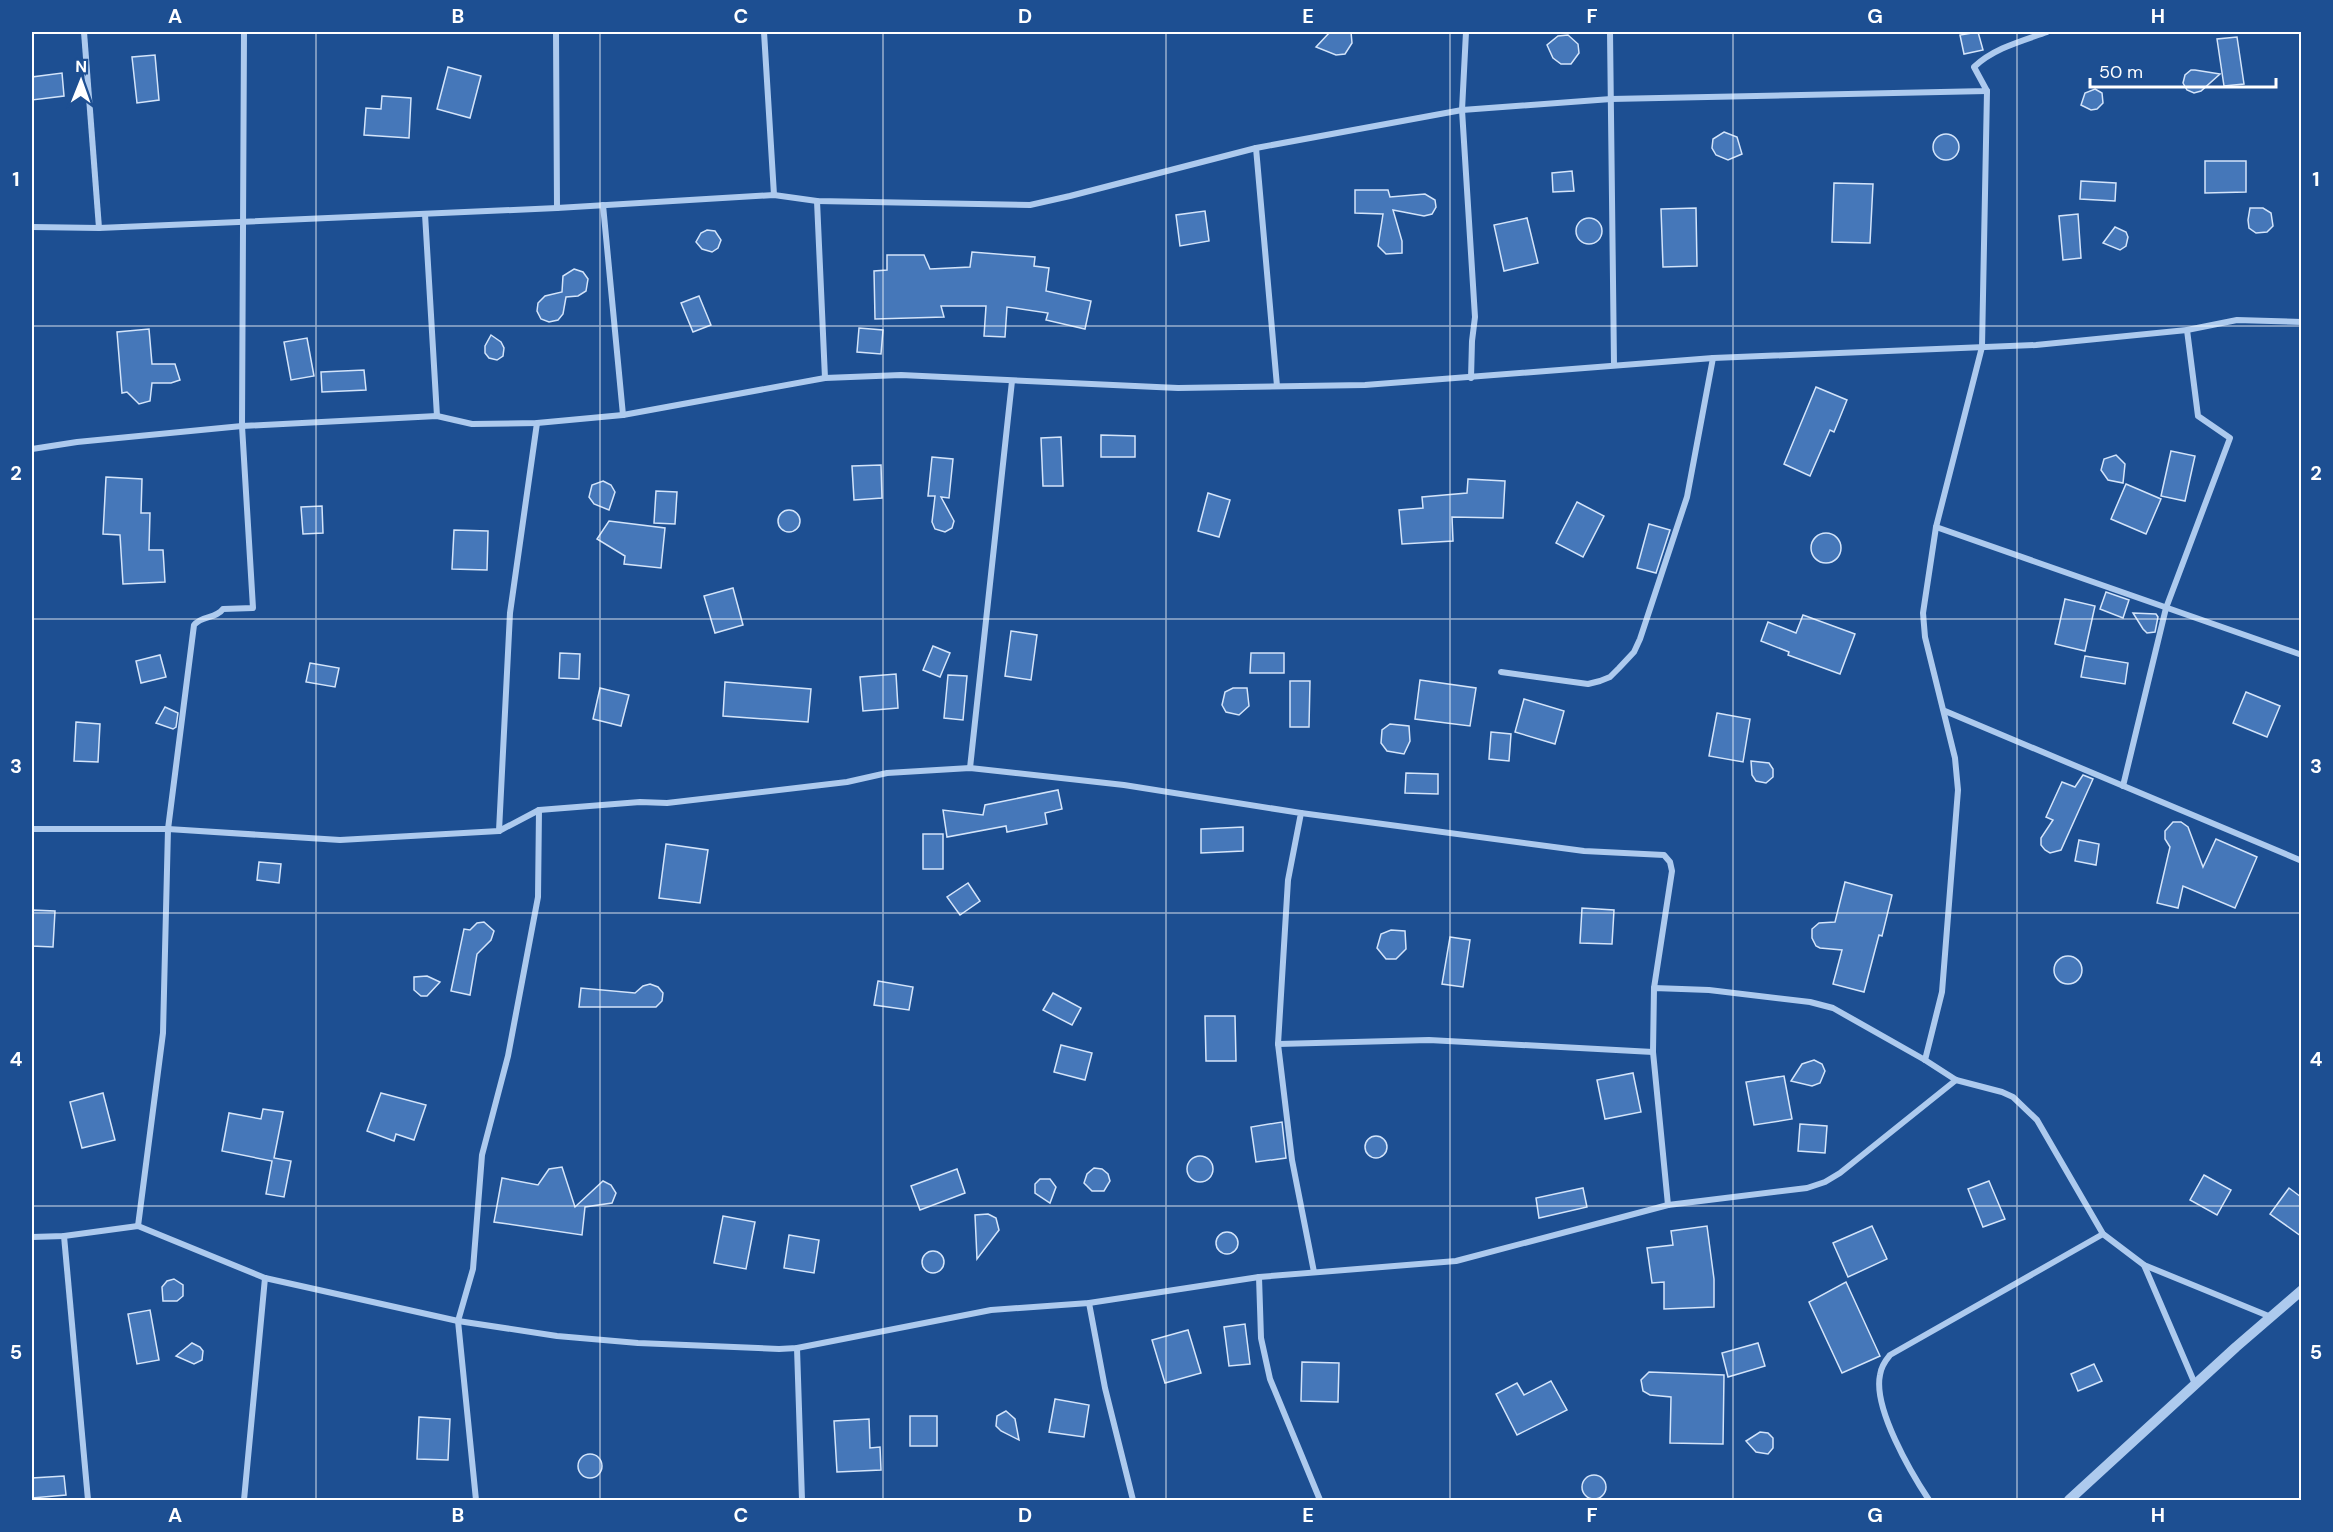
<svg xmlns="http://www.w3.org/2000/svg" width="2333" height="1532" font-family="'DM Sans',sans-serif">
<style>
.building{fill:#4577b9;stroke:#d3e4fa;stroke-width:1.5}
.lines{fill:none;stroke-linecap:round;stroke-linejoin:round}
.minor{stroke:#adcaee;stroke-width:6}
.tertiary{stroke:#adcaee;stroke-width:10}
.grid{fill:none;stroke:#fff;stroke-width:1.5;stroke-opacity:0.55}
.neatline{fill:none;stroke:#fff;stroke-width:2}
.grid-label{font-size:20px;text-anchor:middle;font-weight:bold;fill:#fff}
</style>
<rect width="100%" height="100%" fill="#1d4f92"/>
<g class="building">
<path d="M1330 32H1351L1352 43 1345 54 1336 55 1316 47Z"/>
<path d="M1978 32 1983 50 1964 54 1960 35Z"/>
<path d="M1568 35 1578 44 1579 53 1571 64H1561L1553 58 1547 45 1558 36Z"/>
<path d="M2237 37 2244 84 2224 86 2217 39Z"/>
<path d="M155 55 159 100 137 103 132 57Z"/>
<path d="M448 67 481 76 470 118 437 109Z"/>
<path d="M2191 70H2195L2220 74 2201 91 2194 93 2187 90 2183 83 2185 75Z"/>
<path d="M62 73 64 96 32 100V77Z"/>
<path d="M2095 89 2102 93 2103 103 2097 109 2091 110 2081 105 2085 93Z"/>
<path d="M382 96 411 98 409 138 364 135 366 108 381 109Z"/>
<path d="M1724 132 1737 137 1742 154 1728 160 1716 155 1712 148 1713 139Z"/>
<circle cx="1946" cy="147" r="13"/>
<path d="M2205 161H2246V192L2205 193Z"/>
<path d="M1572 171 1574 191 1553 192 1552 173Z"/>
<path d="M2081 181 2116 183 2115 201 2080 199Z"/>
<path d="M1834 183 1873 184 1870 243 1832 242Z"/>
<path d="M1355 190H1388L1390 197 1425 194 1435 200 1436 207 1432 214 1424 216 1393 210 1402 241V253L1386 254 1378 246 1383 214 1355 213Z"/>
<path d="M1696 208 1697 266 1663 267 1661 209Z"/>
<path d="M2250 208H2263L2271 213 2273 226 2267 232 2256 233 2249 228 2248 220Z"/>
<path d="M1205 211 1209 241 1180 246 1176 215Z"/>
<path d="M2078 214 2081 258 2063 260 2059 216Z"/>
<path d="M1527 218 1538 263 1504 271 1494 225Z"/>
<circle cx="1589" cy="231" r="13"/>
<path d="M2115 227 2126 232 2128 237 2126 246 2120 250 2103 243Z"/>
<path d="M707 230 715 231 721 240 718 248 712 252 702 249 696 242 701 233Z"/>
<path d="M972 252 1035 257 1034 266 1049 268 1046 291 1091 301 1085 329 1046 320 1048 313 1007 307 1005 337 984 336 986 306H941L944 317 875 319 874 271 887 270V255H924L930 269 970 267Z"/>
<path d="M574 269 583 272 588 279 586 291 578 296 566 297 563 314 558 320 549 322 541 319 537 311 538 303 545 296 562 292 563 276Z"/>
<path d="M699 296 711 325 693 332 681 303Z"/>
<path d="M859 328 883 330 881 354 857 352Z"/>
<path d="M149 329 152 364H175L180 380 171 383H152L150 401 139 404 127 392 122 393 117 332Z"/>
<path d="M491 335 501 342 504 348 503 356 497 360 489 358 485 353V346Z"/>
<path d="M307 338 314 376 291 380 284 342Z"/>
<path d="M364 370 366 390 322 392 321 372Z"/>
<path d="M1816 387 1847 400 1834 432 1830 430 1810 476 1784 464Z"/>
<path d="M1101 435 1135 436V457H1101Z"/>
<path d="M1061 437 1063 486H1043L1041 438Z"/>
<path d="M2171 451 2195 456 2185 501 2161 496Z"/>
<path d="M2116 455 2125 464 2123 483 2108 480 2101 470 2104 459Z"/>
<path d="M932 457 953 459 949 498 941 497 954 521 952 528 945 532 935 529 932 522 935 496H928Z"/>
<path d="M881 465 882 498 854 500 852 466Z"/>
<path d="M106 477 142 479 141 513H150L149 550H163L165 582 123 584 120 535 103 534Z"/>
<path d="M1468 479 1505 481 1503 518 1452 517 1453 541 1402 544 1399 510 1423 508 1422 497 1467 493Z"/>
<path d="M603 481 611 485 615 492 609 510 594 504 589 497 592 485Z"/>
<path d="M2126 484 2161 499 2146 534 2111 519Z"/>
<path d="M656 491 677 492 675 524 654 523Z"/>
<path d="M1208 493 1230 500 1219 537 1198 531Z"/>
<path d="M1577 502 1604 516 1583 557 1556 543Z"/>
<path d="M322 506 323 533 303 534 301 507Z"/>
<circle cx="789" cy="521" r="11"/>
<path d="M609 521 665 528 661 568 624 564 625 556 597 539Z"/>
<path d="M1649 524 1670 530 1656 573 1637 568Z"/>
<path d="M454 530 488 531 487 570 452 569Z"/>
<circle cx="1826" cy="548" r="15"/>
<path d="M733 588 743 625 715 633 704 596Z"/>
<path d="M2106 592 2129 600 2123 618 2100 609Z"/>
<path d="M2065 599 2095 606 2085 651 2055 644Z"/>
<path d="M2133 613 2156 614 2158 617 2155 632 2147 633 2143 629Z"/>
<path d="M1803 615 1855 634 1840 674 1788 655 1789 652 1761 641 1768 622 1796 633Z"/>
<path d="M1011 631 1037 635 1031 680 1005 676Z"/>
<path d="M933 646 950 653 940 677 923 670Z"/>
<path d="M560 653 580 654 579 679 559 678Z"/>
<path d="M1251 653H1284V673H1250Z"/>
<path d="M160 655 166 677 141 683 136 661Z"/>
<path d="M2085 656 2128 663 2125 684 2081 677Z"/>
<path d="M310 663 339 668 335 687 306 682Z"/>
<path d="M896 674 898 708 863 711 860 677Z"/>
<path d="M948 675 967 676 963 720 944 718Z"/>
<path d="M1420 680 1476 688 1470 726 1415 719Z"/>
<path d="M1290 681H1310L1309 727H1290Z"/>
<path d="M725 682 811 689 808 722 723 716Z"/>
<path d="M600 688 629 695 621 726 593 719Z"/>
<path d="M1233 688H1247L1249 706 1239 715 1226 712 1222 705 1225 692Z"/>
<path d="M2246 692 2280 706 2267 737 2233 723Z"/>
<path d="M1524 699 1564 711 1555 744 1515 732Z"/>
<path d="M165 707 178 713 176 727 173 729 156 723Z"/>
<path d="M1717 713 1750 719 1743 762 1709 756Z"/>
<path d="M76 722 100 724 98 762 74 761Z"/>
<path d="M1390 724 1409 726 1410 741 1404 754 1387 751 1381 743 1382 730Z"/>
<path d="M1491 732 1511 734 1509 761 1489 759Z"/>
<path d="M1751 761 1769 763 1773 769V777L1766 783 1756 781 1752 775Z"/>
<path d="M1406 773 1438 774V794L1405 793Z"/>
<path d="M2083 775 2093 779 2061 850 2050 853 2045 850 2041 845V838L2053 820 2046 817 2062 782 2075 787Z"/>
<path d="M1058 790 1062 809 1045 813 1047 824 1007 832 1006 826 947 837 943 810 983 815 985 805Z"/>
<path d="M2173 822H2181L2188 827 2203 867 2216 839 2257 857 2235 908 2183 886 2178 908 2157 903 2170 847 2165 839V831Z"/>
<path d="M1243 827V851L1201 853V829Z"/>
<rect x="923" y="834" width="20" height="35"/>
<path d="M2079 840 2099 844 2096 865 2075 861Z"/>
<path d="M666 844 708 850 700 903 659 898Z"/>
<path d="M259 862 281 864 279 883 257 880Z"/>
<path d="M1845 882 1892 895 1882 936 1879 935 1864 992 1833 984 1842 950 1820 948 1816 946 1812 938V929L1819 923 1835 922Z"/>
<path d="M968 883 980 901 960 915 947 897Z"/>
<path d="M1582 908 1614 910 1612 944 1580 943Z"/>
<path d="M32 910 55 911 53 947 32 946Z"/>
<path d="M484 922 494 931 491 940 477 954 470 995 451 991 464 929 470 930 477 923Z"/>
<path d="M1391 930 1405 931 1406 949 1396 959H1386L1377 948 1381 934Z"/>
<path d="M1450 937 1470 940 1463 987 1442 984Z"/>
<circle cx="2068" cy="970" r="14"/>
<path d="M427 976 440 982 427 996H421L414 990V977Z"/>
<path d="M878 981 913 987 909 1010 874 1005Z"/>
<path d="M650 984 658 987 663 993 662 1001 656 1007H579L581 988 635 993 643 986Z"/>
<path d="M1053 993 1081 1008 1072 1025 1043 1010Z"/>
<path d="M1205 1016H1235L1236 1061H1206Z"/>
<path d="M1061 1045 1092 1053 1085 1080 1054 1072Z"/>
<path d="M1814 1060 1822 1064 1825 1071 1820 1083 1812 1086 1791 1081 1802 1064Z"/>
<path d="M1633 1073 1641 1112 1605 1119 1597 1080Z"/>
<path d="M1784 1076 1792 1119 1754 1125 1746 1082Z"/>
<path d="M103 1093 115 1140 82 1148 70 1102Z"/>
<path d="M381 1093 426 1105 414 1140 396 1134 394 1141 367 1131Z"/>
<path d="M263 1109 283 1112 274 1158 291 1161 284 1197 266 1194 272 1161 222 1151 229 1113 261 1119Z"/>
<path d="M1282 1122 1286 1158 1256 1162 1251 1127Z"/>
<path d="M1800 1124 1827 1126 1825 1153 1798 1151Z"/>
<circle cx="1376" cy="1147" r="11"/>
<circle cx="1200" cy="1169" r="13"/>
<path d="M562 1167 575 1207 603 1181 611 1185 616 1193 612 1203 585 1207 582 1235 494 1222 502 1178 538 1185 549 1169Z"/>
<path d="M1094 1168 1102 1169 1108 1174 1110 1181 1104 1191H1092L1084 1183 1087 1174Z"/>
<path d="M957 1169 965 1193 920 1210 911 1186Z"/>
<path d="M2204 1175 2231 1190 2217 1215 2190 1200Z"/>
<path d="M1040 1179H1050L1056 1187 1050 1203 1035 1193V1184Z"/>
<path d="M1989 1181 2005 1219 1983 1227 1968 1189Z"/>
<path d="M1583 1188 1587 1207 1539 1218 1536 1198Z"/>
<path d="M2289 1188 2301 1197V1236L2270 1214Z"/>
<path d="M988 1214 996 1218 999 1230 977 1259 975 1215Z"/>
<path d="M723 1216 755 1222 746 1269 714 1263Z"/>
<path d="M1707 1226 1714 1279V1307L1664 1309V1282L1652 1283 1647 1248 1673 1245 1671 1231Z"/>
<path d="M1872 1226 1887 1259 1848 1277 1833 1243Z"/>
<circle cx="1227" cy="1243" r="11"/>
<path d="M789 1235 819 1240 814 1273 784 1268Z"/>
<circle cx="933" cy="1262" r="11"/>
<path d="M174 1279 183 1285V1296L177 1301H163L162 1287 167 1281Z"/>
<path d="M1846 1282 1880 1356 1842 1373 1809 1302Z"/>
<path d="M150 1310 159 1360 137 1364 128 1314Z"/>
<path d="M1245 1324 1250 1364 1229 1366 1224 1327Z"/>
<path d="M1188 1330 1201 1373 1165 1383 1152 1340Z"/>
<path d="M192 1343 200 1347 203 1351 202 1360 194 1364 176 1356Z"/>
<path d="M1758 1343 1765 1366 1728 1377 1722 1353Z"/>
<path d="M1302 1362 1339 1363 1338 1402 1301 1401Z"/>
<path d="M2094 1364 2102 1381 2078 1391 2071 1374Z"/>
<path d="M1649 1372 1724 1375 1723 1444 1670 1443 1671 1397 1650 1395 1643 1391 1641 1380Z"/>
<path d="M1551 1381 1567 1410 1517 1435 1496 1394 1517 1383 1524 1395Z"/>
<path d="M1055 1399 1089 1405 1084 1437 1049 1432Z"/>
<path d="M1006 1411 1015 1419 1019 1440 1001 1431 996 1426 997 1416Z"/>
<rect x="910" y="1416" width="27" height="30"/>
<path d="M419 1417 450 1419 448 1460 417 1459Z"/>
<path d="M869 1419 870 1448 880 1447 881 1470 837 1472 834 1421Z"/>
<path d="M1760 1432 1768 1433 1773 1438V1448L1768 1454 1756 1452 1746 1441Z"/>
<circle cx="590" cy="1466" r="12"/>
<circle cx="1594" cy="1487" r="12"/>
<path d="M64 1476 66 1495 32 1498V1478Z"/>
</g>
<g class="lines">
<g class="minor">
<path d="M84 32 99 228"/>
<path d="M556 32 557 208"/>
<path d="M764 32 774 195"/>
<path d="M1466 32 1462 110 1475 317 1472 341 1471 378"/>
<path d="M1610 32 1614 364"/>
<path d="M1256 148 1277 386"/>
<path d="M817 201 825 378"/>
<path d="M603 205 623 415"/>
<path d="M425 214 437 416"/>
<path d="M32 227 99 228 557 208 774 195 817 201 1030 205 1070 196 1256 148 1462 110 1611 99 1987 91 1974 67C1994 48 2022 41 2047 32"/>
<path d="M32 449 77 442 242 426 437 416 472 424 537 423 623 415 825 378 901 375 1178 388 1365 385 1713 358 2036 345 2187 330 2237 320 2302 322"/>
<path d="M1936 527 2302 655"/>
<path d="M1501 672 1588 684 1600 681 1610 677 1619 668 1634 652 1640 639 1687 497 1713 358"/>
<path d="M1945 711 2302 861"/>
<path d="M970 768 1012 381"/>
<path d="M2123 786 2166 608 2230 438 2198 416 2187 330"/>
<path d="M1301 813 1584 851 1664 855 1670 862 1672 871 1654 988"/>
<path d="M32 829H168L340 840 499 831 539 810 640 802 667 803 847 782 887 773 970 768 1124 785 1301 813 1288 880 1278 1044 1292 1160 1314 1272"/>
<path d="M499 831 510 613 537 423"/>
<path d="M1278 1044 1429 1040 1653 1052"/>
<path d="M1925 1060 1942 992 1958 790 1955 758 1925 637 1923 613 1936 527 1982 347 1987 91"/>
<path d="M1668 1205 1653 1052 1654 988 1709 990 1810 1002 1833 1008 1925 1060 1956 1080 2002 1092 2013 1097 2037 1120 2103 1234 2144 1265 2271 1317"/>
<path d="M138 1226 163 1033 168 829 194 625C202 615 216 619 223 609L253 608 242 426 244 32"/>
<path d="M64 1236 88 1500"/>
<path d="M32 1237 64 1236 138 1226 265 1278 458 1321 557 1336 638 1343 779 1349 797 1348 991 1310 1089 1303 1259 1277 1456 1261 1668 1205 1807 1188 1825 1182 1840 1173 1956 1080"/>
<path d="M2144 1265 2195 1384"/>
<path d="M1259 1277 1261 1338 1270 1379 1320 1500"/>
<path d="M1089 1303 1105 1388 1133 1500"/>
<path d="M797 1348 802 1500"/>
<path d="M244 1500 265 1278"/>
<path d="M476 1500 458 1321 473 1269 482 1155 508 1056 538 897 539 810"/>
<path d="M1929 1500C1911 1473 1873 1408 1880 1375 1881 1367 1885 1361 1890 1355L2103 1234"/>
</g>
<path class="tertiary" d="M2069 1500 2236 1347 2302 1290"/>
</g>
<path class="grid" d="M316 32V1500M600 32V1500M883 32V1500M1166 32V1500M1450 32V1500M1733 32V1500M2017 32V1500M32 326H2302M32 619H2302M32 913H2302M32 1206H2302"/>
<rect width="2333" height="1532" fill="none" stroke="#1d4f92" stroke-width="66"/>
<g transform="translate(81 81) rotate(1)" stroke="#1d4f92" stroke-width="4.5" paint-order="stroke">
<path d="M0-4.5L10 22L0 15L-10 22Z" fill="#ffffff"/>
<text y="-9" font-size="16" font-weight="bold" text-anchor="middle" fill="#ffffff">N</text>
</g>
<path d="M2090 78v9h186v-9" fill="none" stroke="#ffffff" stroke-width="3"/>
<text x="2099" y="78" font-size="18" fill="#ffffff" stroke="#1d4f92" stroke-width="4.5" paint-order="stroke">50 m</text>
<rect x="33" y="33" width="2267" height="1466" class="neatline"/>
<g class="grid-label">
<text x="175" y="23">A</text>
<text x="458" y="23">B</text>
<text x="741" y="23">C</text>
<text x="1025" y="23">D</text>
<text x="1308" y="23">E</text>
<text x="1592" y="23">F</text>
<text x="1875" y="23">G</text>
<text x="2158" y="23">H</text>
<text x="16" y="186">1</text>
<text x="2316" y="186">1</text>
<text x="16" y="480">2</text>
<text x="2316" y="480">2</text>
<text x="16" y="773">3</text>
<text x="2316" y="773">3</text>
<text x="16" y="1066">4</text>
<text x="2316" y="1066">4</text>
<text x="16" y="1359">5</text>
<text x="2316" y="1359">5</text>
<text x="175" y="1522">A</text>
<text x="458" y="1522">B</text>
<text x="741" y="1522">C</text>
<text x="1025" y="1522">D</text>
<text x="1308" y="1522">E</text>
<text x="1592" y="1522">F</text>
<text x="1875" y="1522">G</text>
<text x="2158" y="1522">H</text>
</g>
</svg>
